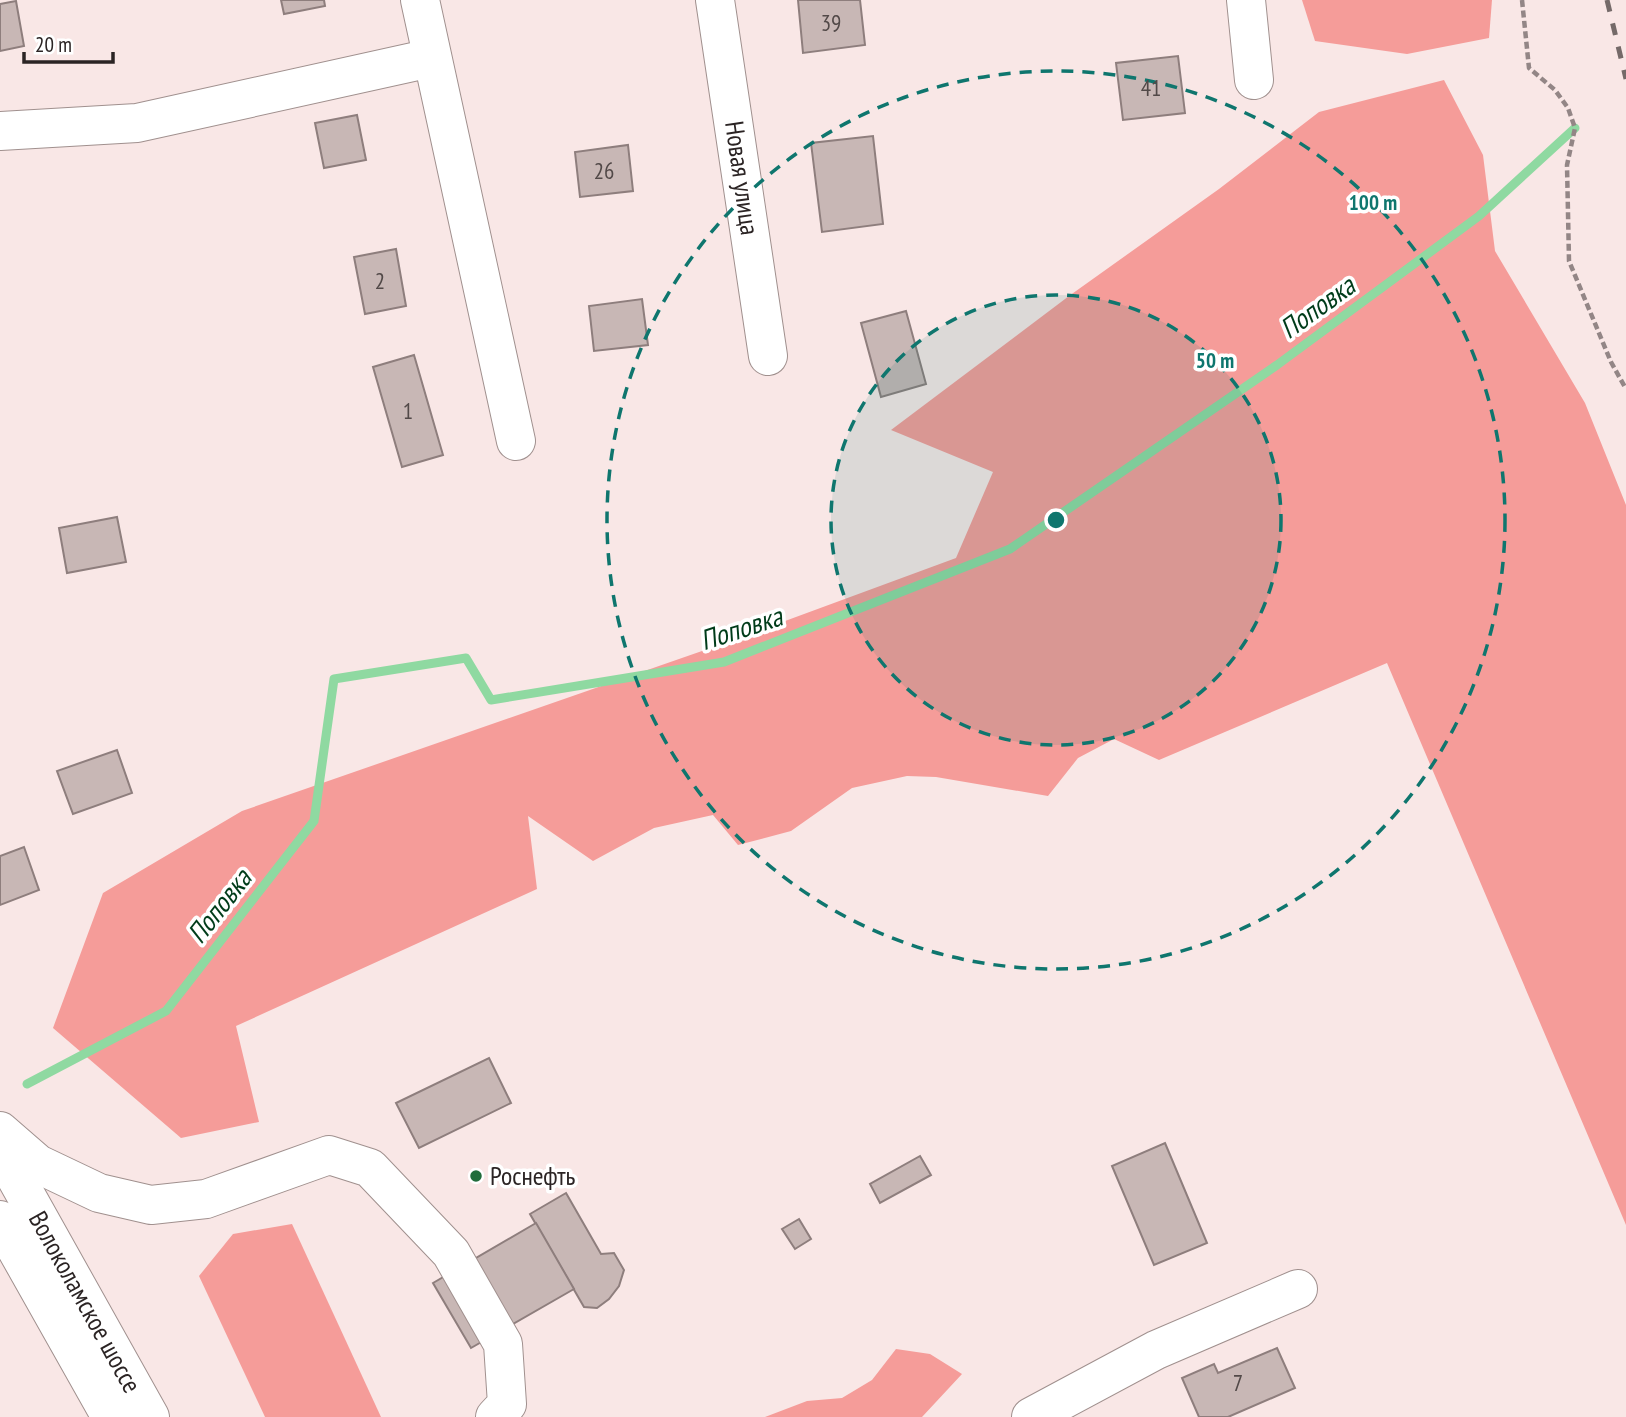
<svg xmlns="http://www.w3.org/2000/svg" width="1626" height="1417" font-family="'PT Sans Narrow',sans-serif">
<style>
.forest{fill:#f59c99}
.lines{fill:none;stroke-linecap:round;stroke-linejoin:round}
.stream{stroke:#8fd9a1;stroke-width:9}
.building{fill:#c8b7b5;stroke:#8e7e7d;stroke-width:2}
.minor-casing{stroke:#a0908e;stroke-width:40}
.major-casing{stroke:#a0908e;stroke-width:40}
.path{stroke:#938686;stroke-width:4.5;stroke-dasharray:7 3.5;stroke-linecap:butt}
.minor{stroke:#fff;stroke-width:38}
.major{stroke:#fff;stroke-width:38}
.rail{stroke:#756a69;stroke-width:5;stroke-dasharray:12 12;stroke-linecap:butt}
.ring{fill:none;stroke:#0f766e;stroke-width:3.5;stroke-dasharray:12 9}
.poi-dot{fill:#206c3b;stroke:#fff;stroke-width:2.5}
.labels{text-anchor:middle;stroke-width:7;stroke-linejoin:round;paint-order:stroke}
.number-label{font-size:23px;fill:#524948}
.street-label{font-size:26px;fill:#2b2424;stroke:#fff}
.poi-label{font-size:26px;fill:#2b2424;stroke:#fff;text-anchor:start}
.water-label{font-size:28px;font-style:italic;fill:#003c1a;stroke:#fff}
.centre{fill:#0f766e;stroke:#fff;stroke-width:3.5}
.ring-label{font-size:21px;text-anchor:middle;font-weight:bold;fill:#0f766e;stroke:#fff;stroke-width:7;stroke-linejoin:round;paint-order:stroke}
</style>
<rect width="100%" height="100%" fill="#f9e7e6"/>
<g class="forest">
<path d="M1302 0H1492L1489 38 1407 54 1315 41Z"/>
<path d="M1444 80 1483 155 1495 251 1585 403 1626 505V1225L1387 663 1159 760 1114 739 1078 758 1048 796 936 777 907 776 852 788 791 831 738 845 713 815 654 828 593 861 528 816 537 889 236 1026 259 1122 181 1138 53 1028 103 893 242 811 725 643 956 558 993 472 891 430 1069 296 1219 189 1319 112Z"/>
<path d="M292 1224 381 1417H265L199 1276 233 1234Z"/>
<path d="M896 1349 930 1354 962 1374 922 1417H765L807 1401 842 1398 872 1380Z"/>
</g>
<g class="lines">
<path class="stream" d="M27 1084 166 1011 314 821 334 679 466 658 491 700 724 662 1010 549 1277 365 1479 216 1575 128"/>
</g>
<g class="building">
<path d="M281 0H324L325 6 284 14Z"/>
<path d="M798 0H860L865 45 803 53Z"/>
<path d="M16 1 24 46 0 51V4Z"/>
<path d="M1178 56 1185 113 1123 120 1116 63Z"/>
<path d="M357 115 366 160 324 168 315 123Z"/>
<path d="M873 136 883 224 822 232 811 143Z"/>
<path d="M628 145 633 191 580 197 575 152Z"/>
<path d="M396 249 406 306 365 314 354 257Z"/>
<path d="M642 299 648 345 594 351 589 306Z"/>
<path d="M906 311 926 384 881 397 861 323Z"/>
<path d="M414 355 443 455 402 467 373 367Z"/>
<path d="M117 517 126 562 67 573 59 528Z"/>
<path d="M117 750 132 793 73 814 57 771Z"/>
<path d="M24 847 39 890 0 905V856Z"/>
<path d="M489 1058 511 1103 419 1148 396 1103Z"/>
<path d="M1165 1143 1207 1243 1154 1265 1112 1166Z"/>
<path d="M920 1156 931 1175 880 1203 870 1184Z"/>
<path d="M566 1193 601 1254 614 1253 624 1270 619 1286 609 1299 597 1308 584 1307 530 1214Z"/>
<path d="M799 1219 811 1239 795 1249 782 1229Z"/>
<path d="M536 1223 574 1289 471 1348 433 1283Z"/>
<path d="M1277 1348 1295 1388 1228 1417H1199L1182 1378 1214 1364 1218 1373Z"/>
</g>
<g class="lines">
<g class="minor-casing">
<g id="minor">
<path d="M420 0 516 441"/>
<path d="M715 0 768 356"/>
<path d="M1246 0 1254 80"/>
<path d="M0 131 137 123 431 58"/>
<path d="M0 1131 38 1164 99 1193 151 1205 206 1199 329 1155 370 1168 451 1253 503 1344 507 1404 495 1417"/>
<path d="M1031 1417 1156 1350 1298 1289"/>
</g>
</g>
<g class="major-casing">
<g id="major">
<path d="M0 1149 150 1417"/>
<path d="M0 1220 111 1417"/>
</g>
</g>
<path class="path" d="M1522 0 1529 68 1555 90 1568 108 1575 128 1567 165 1569 261 1611 362 1626 389"/>
<use href="#minor" class="minor"/>
<use href="#major" class="major"/>
<path class="rail" d="M1607 0 1626 79"/>
</g>
<circle cx="1056" cy="520" r="225" fill="#0f766e" fill-opacity=".12"/>
<g class="ring">
<circle cx="1056" cy="520" r="225"/>
<circle cx="1056" cy="520" r="449"/>
</g>
<circle class="poi-dot" cx="476" cy="1176" r="7"/>
<g class="labels">
<g class="number-label">
<text x="831" y="31">39</text>
<text x="1151" y="96">41</text>
<text x="604" y="179">26</text>
<text x="380" y="289">2</text>
<text x="408" y="419">1</text>
<text x="1238" y="1391">7</text>
</g>
<g class="street-label">
<text transform="translate(742 178) rotate(82)" y="9">Новая улица</text>
<text transform="translate(85 1302) rotate(61)" y="9">Волоколамское шоссе</text>
</g>
<g class="poi-label">
<text x="490" y="1185">Роснефть</text>
</g>
<g class="water-label">
<text transform="translate(1317 307) rotate(-36)" y="10">Поповка</text>
<text transform="translate(741 628) rotate(-18)" y="10">Поповка</text>
<text transform="translate(219 906) rotate(-52)" y="10">Поповка</text>
</g>
</g>
<circle cx="1056" cy="520" r="10" class="centre"/>
<g class="ring-label">
<text x="1373" y="210">100 m</text>
<text x="1215" y="368">50 m</text>
</g>
<path d="M24 52v10h89v-10" fill="none" stroke="#2b2424" stroke-width="3.5"/>
<text x="35" y="52" font-size="21" fill="#2b2424" stroke="#ffffff" stroke-width="5" paint-order="stroke">20 m</text>
</svg>
